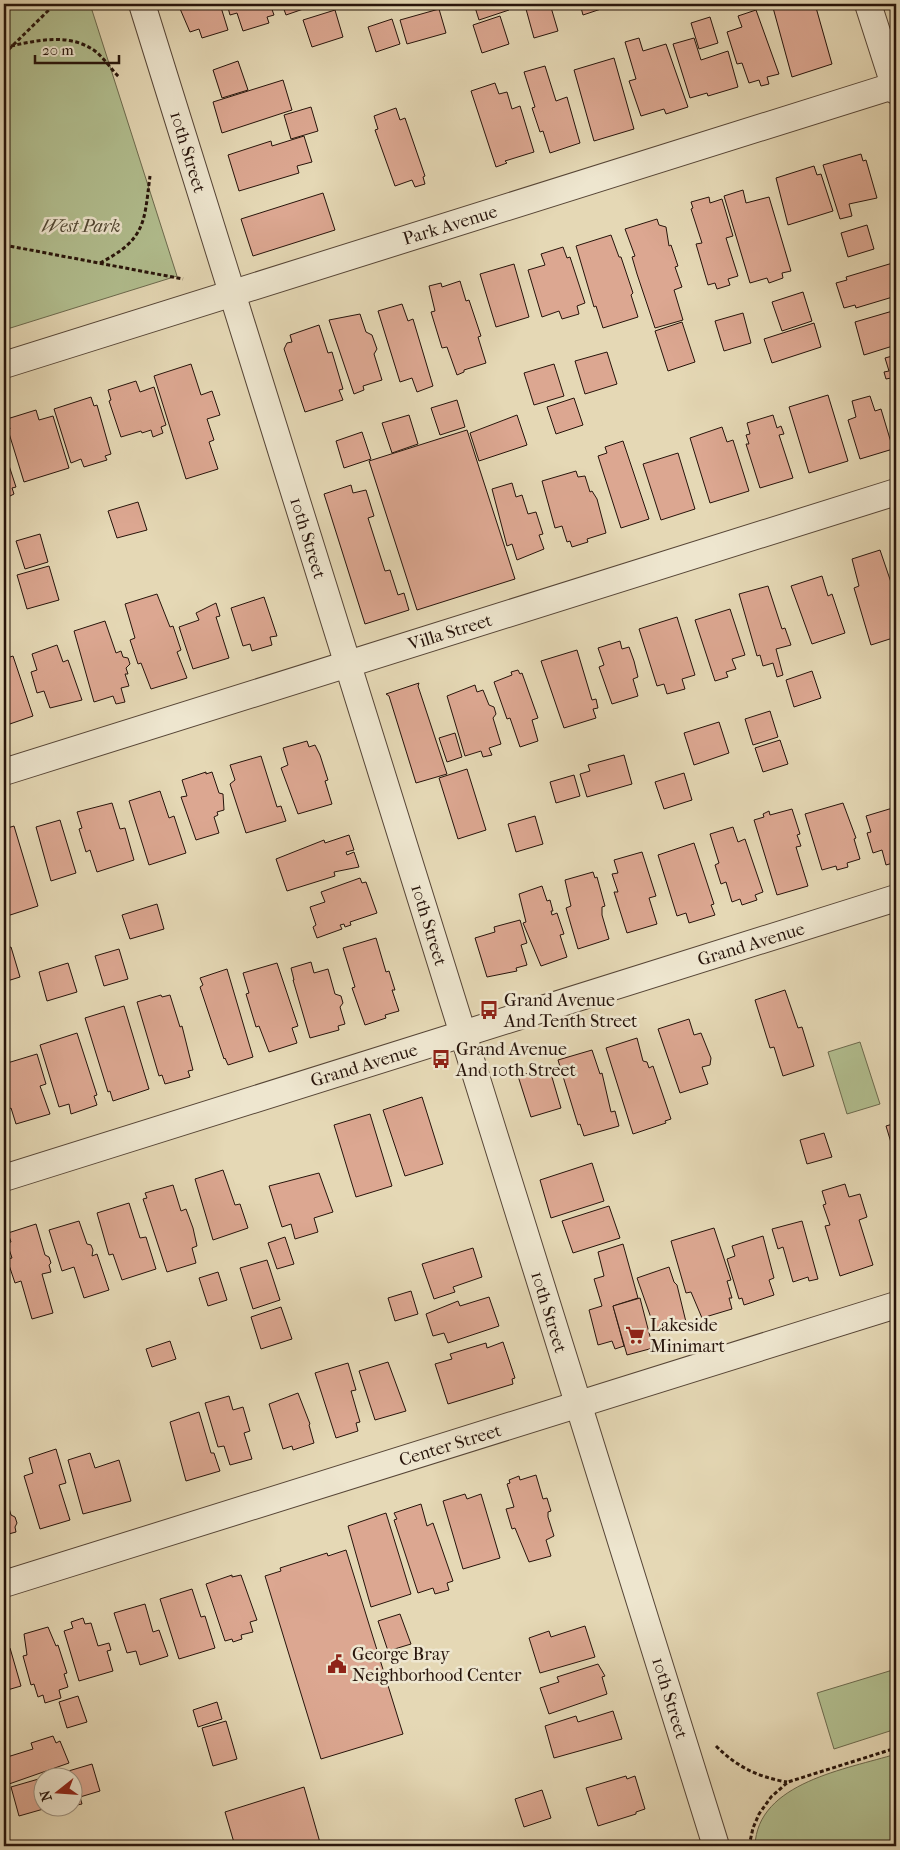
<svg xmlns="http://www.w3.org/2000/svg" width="900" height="1850" font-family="'IM FELL French Canon',serif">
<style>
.green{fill:#b2bf90;stroke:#6c6a4e}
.building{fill:#dca791;stroke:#27140b}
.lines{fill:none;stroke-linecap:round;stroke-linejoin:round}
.street-casing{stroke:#564536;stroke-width:28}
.path{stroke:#27140b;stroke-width:3;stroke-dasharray:4 2.5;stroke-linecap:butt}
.street{stroke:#eee6cf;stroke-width:26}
.labels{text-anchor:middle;stroke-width:5;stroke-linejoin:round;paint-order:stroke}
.street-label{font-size:18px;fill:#27140b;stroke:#eee6cf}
.park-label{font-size:18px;font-style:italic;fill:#514733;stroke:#eee6cf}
.poi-label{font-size:18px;fill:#27140b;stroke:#eee6cf;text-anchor:start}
</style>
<rect width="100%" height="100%" fill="#e5d8b5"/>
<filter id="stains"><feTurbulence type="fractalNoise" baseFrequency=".004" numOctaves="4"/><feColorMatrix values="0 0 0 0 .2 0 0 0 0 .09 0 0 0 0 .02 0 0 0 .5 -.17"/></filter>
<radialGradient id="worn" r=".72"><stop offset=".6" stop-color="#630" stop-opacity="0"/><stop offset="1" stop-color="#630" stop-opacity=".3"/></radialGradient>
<g class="green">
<path d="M4 4H90L177 276 4 330Z"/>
<path d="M860 1042 880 1104 847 1114 828 1052Z"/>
<path d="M896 1669V1729L834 1749 817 1693Z"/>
<path d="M896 1754V1846H755C757 1782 848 1769 896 1754Z"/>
</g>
<g class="building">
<path d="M178 4H220L228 30 202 38 199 29 190 32Z"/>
<path d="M227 4H270L274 15 267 17 269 23 243 31 237 13 230 15Z"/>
<path d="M282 4H312V6L286 15Z"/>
<path d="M474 4H507L509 10 479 20Z"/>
<path d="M543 4H550L558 31 534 38 526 9Z"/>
<path d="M580 4H606L607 7 583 15Z"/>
<path d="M772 4H815L832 64 792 77Z"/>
<path d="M439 9 446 33 407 44 400 20Z"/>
<path d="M335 10 343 37 312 47 303 20Z"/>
<path d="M756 10 779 74 767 77 769 84 761 86 759 80 749 83 742 63 737 64 727 32 742 27 738 16Z"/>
<path d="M500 16 509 44 482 53 473 25Z"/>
<path d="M710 17 718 43 699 49 691 23Z"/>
<path d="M392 19 400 44 376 52 368 27Z"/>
<path d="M639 38 643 51 666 44 688 107 666 114 664 109 641 116 629 81 636 79 625 42Z"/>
<path d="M694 38 701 60 728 51 738 87 708 96 707 93 690 98 673 44Z"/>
<path d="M614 58 634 129 594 141 574 70Z"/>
<path d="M238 61 248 90 222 98 213 70Z"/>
<path d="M545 66 556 101 567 97 580 143 550 153 543 131 540 132 532 108 535 107 524 72Z"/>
<path d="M283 80 292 110 222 133 213 102Z"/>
<path d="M495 83 499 94 507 92 512 109 520 106 534 152 505 161 507 163 496 167 471 91Z"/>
<path d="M311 107 318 131 291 139 284 115Z"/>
<path d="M396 108 400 120 405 118 425 176 423 177 425 184 415 187 412 180 395 186 375 130 378 129 374 116Z"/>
<path d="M304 136 312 162 297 166 299 173 239 191 228 155 271 141 272 146Z"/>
<path d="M861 154 863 161 866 160 877 198 849 204 852 216 840 219 823 165Z"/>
<path d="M814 166 817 175 821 174 833 211 788 225 776 178Z"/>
<path d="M743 190 746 203 769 197 791 271 782 273 783 278 769 283 767 278 750 283 724 196Z"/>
<path d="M323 193 335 230 253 256 241 219Z"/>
<path d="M709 197 710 203 722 199 733 236 726 238 738 276 728 279 730 285 717 289 715 283 708 285 696 244 702 243 691 209 693 208 691 202Z"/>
<path d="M657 219 659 225 666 227 669 246 671 245 678 266 675 267 682 287 674 290 683 320 655 328 637 274 632 257 635 256 625 229Z"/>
<path d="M867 225 874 249 848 257 841 233Z"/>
<path d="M611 235 619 257H621L633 293 631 295 638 317 603 328 596 306 594 307 576 246Z"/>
<path d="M563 247 567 258 570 257 585 303 577 306 579 314 562 319 559 311 542 317 528 270 545 265 541 254Z"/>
<path d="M896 262V296L856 308 855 305 844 308 836 283 847 280 846 277Z"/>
<path d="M514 264 529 317 496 327 480 274Z"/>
<path d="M460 281 466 301 469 300 481 336 478 337 486 363 464 370V372L457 375 447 347 442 348 431 312 435 311 429 286 441 283 442 287Z"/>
<path d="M803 292 812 321 782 331 772 302Z"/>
<path d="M402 304 408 321 413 319 433 386 417 392 412 378 400 382 378 311Z"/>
<path d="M896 310V345L864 355 855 322Z"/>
<path d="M743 313 751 343 724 351 715 321Z"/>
<path d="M360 314 366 332 372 335 377 349 374 354 382 380 363 386 364 390 354 394 329 320Z"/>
<path d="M682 322 695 362 668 371 655 331Z"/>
<path d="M814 323 821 347 772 363 764 339Z"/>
<path d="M319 325 328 353 332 352 343 389 339 390 343 400 305 412 284 349 287 343 292 342 290 335Z"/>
<path d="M607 352 617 384 585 394 575 361Z"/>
<path d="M896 355V389H895L891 378 886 379 884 372 889 371 885 358Z"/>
<path d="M191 364 201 395 212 391 220 415 207 419 214 440 209 442 218 469 186 479 154 376Z"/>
<path d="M554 364 564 396 534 405 524 373Z"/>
<path d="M136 381 140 392 154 387 166 425 161 427 163 433 153 437 151 430 142 433 141 431 121 437 109 401 111 400 108 390Z"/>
<path d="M828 395 848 461 809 473 789 407Z"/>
<path d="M870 396 875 411 881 409 893 449 860 459 848 420 856 417 852 401Z"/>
<path d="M91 397 94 406 97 405 111 454 105 456 107 460 84 467 81 459 71 463 54 409Z"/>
<path d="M574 398 583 425 556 434 547 407Z"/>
<path d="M457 400 465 427 440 435 431 408Z"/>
<path d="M36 410 39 420 53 416 69 468 24 482 8 430 10 429 7 419Z"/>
<path d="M409 415 418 444 392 453 382 423Z"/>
<path d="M517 415 527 445 479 461 470 433Z"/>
<path d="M773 415 777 428 781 426 784 434 779 435 793 478 760 488 746 444H749L746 435 750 434 747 423Z"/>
<path d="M722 427 727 442 733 440 749 491 710 503 690 438Z"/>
<path d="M467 430 515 579 417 610 369 461Z"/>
<path d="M362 432 371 459 344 468 336 441Z"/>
<path d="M623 441 649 519 621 528 598 456 607 453 605 447Z"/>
<path d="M4 450 16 487 12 488 14 494 4 499Z"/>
<path d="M678 453 695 509 661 520 643 464Z"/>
<path d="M576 471 578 477 585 476 590 492 592 491 597 499 606 533 587 539 588 542 572 547 570 541 567 542 562 526 555 528 542 481Z"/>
<path d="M512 483 516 497 522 495 528 514 536 512 543 534 539 535 544 549 517 560 512 544 507 546 492 489Z"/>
<path d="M351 485 353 493 366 490 374 516 368 518 385 571 390 570 398 595 404 593 409 610 365 624 324 494Z"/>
<path d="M138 502 147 530 117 538 108 511Z"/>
<path d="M40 534 48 562 25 569 16 541Z"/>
<path d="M880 550 896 597V620L892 622 896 637 871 645 854 588 859 586 852 559Z"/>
<path d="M49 566 59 600 27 609 17 575Z"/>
<path d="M822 576 828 596 832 594 845 633 812 644 791 586Z"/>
<path d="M768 586 782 629 785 628 791 645 776 649 783 675 777 677 773 663 763 666 760 655 757 656 739 594Z"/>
<path d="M4 590 9 606 4 607Z"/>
<path d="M157 594 170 627 173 626 181 650 177 652 187 678 151 689 141 663 138 664 130 640 135 638 125 604Z"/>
<path d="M264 597 277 636 270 637 272 645 252 651 250 644 243 646 231 608Z"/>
<path d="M216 603 220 616 216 617 229 658 193 669 179 627 199 620 196 613Z"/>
<path d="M730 609 745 655 732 659 736 669 726 672 728 677 715 681 695 620Z"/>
<path d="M677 617 695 675 682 679 685 689 667 694 664 684 657 686 639 629Z"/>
<path d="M105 621 116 653 121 651 123 657 128 658 130 664 126 668 128 674H125L129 686 121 688 125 702 116 704 113 696 94 702 74 631Z"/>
<path d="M620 641 622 649 629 647 634 661 638 677 633 679 638 696 612 704 599 667 604 665 598 648Z"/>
<path d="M57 645 63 662 68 660 82 700 50 708 44 691 37 693 31 672 37 670 32 654Z"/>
<path d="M577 650 592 700 596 699 598 708 593 709 596 718 564 728 541 661Z"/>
<path d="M13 656 33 716 4 726V659Z"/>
<path d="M518 670 520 674 522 673 538 718 532 720 538 741 520 747 510 718 507 719 494 682 512 675 511 672Z"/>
<path d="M812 671 821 698 794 707 786 680Z"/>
<path d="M419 683 418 686 447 774 416 783 389 696 386 694Z"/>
<path d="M475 685 477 692 483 690 489 705 494 707 496 714 493 718 501 744 489 748 492 755 483 757 481 751 465 756 447 696Z"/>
<path d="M770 711 778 737 753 745 745 719Z"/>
<path d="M719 722 729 753 694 765 684 733Z"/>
<path d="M455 733 462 757 447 762 439 738Z"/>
<path d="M780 740 788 764 763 772 755 748Z"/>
<path d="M307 741 309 747 315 745 320 755 328 780 325 781 332 804 298 814 281 768 288 765 283 748Z"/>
<path d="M624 755 632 784 587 797 580 774 590 771 588 765Z"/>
<path d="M261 756 277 807 281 806 286 821 246 833 230 784 235 780 230 765Z"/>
<path d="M467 769 486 830 458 839 439 778Z"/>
<path d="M206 772V774L212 772 219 793 223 794 224 810 217 812 218 815 214 817 219 833 196 840 181 797 187 796 182 780Z"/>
<path d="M684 773 692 800 664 809 655 782Z"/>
<path d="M574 775 580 796 556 803 550 782Z"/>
<path d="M160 791 169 818 174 816 186 853 149 865 129 801Z"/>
<path d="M112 803 120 829 125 828 134 860 97 872 90 850 86 852 79 829 82 828 77 812Z"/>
<path d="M843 803 856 838 854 839 860 859 847 863 848 867 837 870 836 866 822 870 805 814Z"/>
<path d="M896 807V862L886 865 882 850 873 853 867 833 871 832 866 816Z"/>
<path d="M792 809 800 834 797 835 801 846 796 847 808 886 777 895 754 820 764 817 763 814 769 811 770 815Z"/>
<path d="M535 816 543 844 516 852 508 824Z"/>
<path d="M60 820 76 873 51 881 36 827Z"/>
<path d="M14 826 38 906 4 917V829Z"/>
<path d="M733 827 738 842 745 839 763 892 755 895 757 900 742 905 740 899 732 902 726 882 721 884 715 865 719 863 710 834Z"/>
<path d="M349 835 354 850 346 852 347 855 354 852 359 867 334 872 335 876 287 891 276 859 324 840 325 843Z"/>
<path d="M694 843 714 904 711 905 715 915 689 923 686 913 677 916 658 855Z"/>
<path d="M642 852 656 896 649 898 657 924 627 933 614 892H618L612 874 618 873 614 860Z"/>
<path d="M593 872 595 878 597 877 605 906 602 907V915L609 939 578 949 566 908 571 906 565 880Z"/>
<path d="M360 878 362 883 366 882 377 913 350 922 351 925 345 927 344 924 340 925 342 929 317 938 313 927 316 925 310 907 325 902 321 892Z"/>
<path d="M542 886 547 901 550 900 553 911H551L552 915 557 913 564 934 560 935 567 957 541 966 523 923 526 922 519 894Z"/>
<path d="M157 904 164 929 130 939 122 915Z"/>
<path d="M520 920 527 943 521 945 527 965 516 968 517 971 487 977 475 938 495 932 494 927Z"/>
<path d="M376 938 386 972 389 971 395 990H392L399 1011 385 1015 386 1018 365 1025 352 988 355 987 343 948Z"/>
<path d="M11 947 20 977 4 982V949Z"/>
<path d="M119 949 128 979 104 986 95 956Z"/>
<path d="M311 962 314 973 328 969 335 994 341 996 343 1003 340 1007 345 1024 338 1026 339 1030 310 1038 293 980H294L291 968Z"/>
<path d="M68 963 77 992 47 1001 39 972Z"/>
<path d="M277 963 298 1026 292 1028 297 1043 269 1052 259 1026 256 1027 246 994 249 993 243 973Z"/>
<path d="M227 969 253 1057 228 1065 225 1058 224 1059 200 987 203 985 200 978Z"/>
<path d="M785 990 798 1028 802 1027 814 1066 783 1076 774 1047 770 1048 755 1000Z"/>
<path d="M161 995 162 997 170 995 180 1027 182 1026 193 1070 188 1071 190 1077 165 1084 162 1075 159 1076 137 1002Z"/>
<path d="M124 1006 149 1089 113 1101 110 1091 108 1092 85 1018Z"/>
<path d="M689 1019 694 1035 701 1033 711 1058 710 1065 702 1067 708 1084 680 1093 658 1029Z"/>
<path d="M77 1033 97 1095 94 1096 97 1105 71 1114 69 1104 59 1107 40 1045Z"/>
<path d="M637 1038 643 1061 647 1062 649 1068 653 1066 671 1119 665 1121 666 1123 633 1134 606 1048Z"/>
<path d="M592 1050 600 1074 602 1073 611 1112 615 1111 619 1126 584 1136 580 1124 578 1125 558 1060Z"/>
<path d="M37 1054 46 1084 40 1086 50 1114 16 1124 11 1108 7 1110 4 1098V1064Z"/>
<path d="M549 1067 561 1108 531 1117 518 1076Z"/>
<path d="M422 1097 443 1164 405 1176 383 1110Z"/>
<path d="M370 1114 392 1186 356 1197 334 1125Z"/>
<path d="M896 1123V1159L886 1126Z"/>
<path d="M824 1133 832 1157 807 1164 800 1140Z"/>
<path d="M592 1163 604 1201 551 1218 540 1180Z"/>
<path d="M223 1170 235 1205 240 1204 248 1228 213 1240 195 1179Z"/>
<path d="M319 1173 333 1212 314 1218 318 1232 295 1239 291 1224 282 1227 269 1186Z"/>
<path d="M845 1184 849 1197 860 1194 867 1217 859 1220 873 1265 840 1276 825 1226 830 1225 823 1205 826 1204 822 1191Z"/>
<path d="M173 1185 181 1211 186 1209 193 1228 197 1246 192 1248 196 1263 167 1272 143 1199 147 1198 145 1193Z"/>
<path d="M129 1203 140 1238 146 1237 156 1269 122 1280 113 1254 109 1255 97 1213Z"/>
<path d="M609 1206 620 1238 573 1253 562 1221Z"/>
<path d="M79 1221 87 1244 91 1245 93 1250 92 1256 97 1254 109 1290 84 1298 74 1267 62 1271 49 1230Z"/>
<path d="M802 1221 818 1279 809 1281 808 1277 793 1282 783 1247 778 1249 772 1229Z"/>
<path d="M36 1224 45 1255 49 1257 51 1263 49 1265 51 1272 42 1274 53 1313 32 1319 21 1281 15 1283 7 1259 12 1258 7 1243 11 1242 8 1233Z"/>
<path d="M714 1228 731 1280 727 1281 732 1298H729L732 1309 702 1318 691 1292 686 1293 671 1241Z"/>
<path d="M763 1236 774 1278 769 1280 774 1295 744 1305 742 1298 739 1299 727 1259 735 1256 732 1246Z"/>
<path d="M285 1237 294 1264 277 1269 268 1243Z"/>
<path d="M623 1244 638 1298 613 1306 624 1346 615 1349 612 1341 598 1345 589 1310 602 1306 594 1279 604 1276 598 1252Z"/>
<path d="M473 1248 482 1277 453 1287 455 1292 434 1299 422 1264Z"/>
<path d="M267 1260 280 1300 253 1309 240 1268Z"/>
<path d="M669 1267 674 1282 677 1285 686 1322 656 1332 637 1278Z"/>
<path d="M218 1272 227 1300 208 1306 199 1278Z"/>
<path d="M411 1291 418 1314 395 1321 388 1298Z"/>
<path d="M489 1297 499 1326 448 1343 444 1333 433 1336 426 1314 458 1301 460 1306Z"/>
<path d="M640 1298 653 1348 627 1355 613 1306Z"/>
<path d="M281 1307 292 1339 261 1349 251 1317Z"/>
<path d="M170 1341 176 1359 152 1367 146 1349Z"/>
<path d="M503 1342 515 1378 512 1379 513 1384 448 1404 435 1364 452 1359 450 1354 486 1343 487 1348Z"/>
<path d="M388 1362 406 1411 375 1420 359 1371Z"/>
<path d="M348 1363 356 1390 351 1391 360 1422 356 1423 358 1431 336 1438 315 1373Z"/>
<path d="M298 1393 310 1424 309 1425 314 1443 293 1450 292 1446 283 1449 269 1404Z"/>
<path d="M229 1396 233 1410 243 1407 250 1431 244 1433 252 1459 230 1465 224 1446 218 1447 205 1403Z"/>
<path d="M199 1412 211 1453H214L220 1471 186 1481 170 1422Z"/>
<path d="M56 1449 66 1483 59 1485 70 1520 40 1529 24 1476 33 1473 29 1458Z"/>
<path d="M90 1453 95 1468 119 1460 131 1501 83 1514 68 1460Z"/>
<path d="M536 1475 543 1499 547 1498 551 1511 548 1512V1517L554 1536 546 1540 551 1556 529 1562 515 1528 512 1529 506 1509 514 1507 507 1484 510 1483 509 1480 519 1476 520 1480Z"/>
<path d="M5 1494 11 1515 15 1517 17 1523 15 1527 16 1532 5 1535 7 1540 4 1541Z"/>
<path d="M465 1494 467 1499 481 1494 500 1558 463 1569 443 1501Z"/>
<path d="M421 1504 427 1526 433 1523 453 1581 447 1583 449 1590 435 1594 433 1588 418 1593 394 1520 397 1519 394 1513Z"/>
<path d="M386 1513 411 1594 371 1607 348 1526Z"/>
<path d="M346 1550 403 1734 321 1759 265 1576 281 1571 280 1568 327 1553 328 1556Z"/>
<path d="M232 1575V1577L241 1575 257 1620 250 1622 253 1632 241 1635 242 1639 233 1642 232 1639 225 1641 206 1584Z"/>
<path d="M192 1589 201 1617 205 1616 215 1648 179 1659 160 1599Z"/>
<path d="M145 1604 153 1632 159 1630 168 1656 140 1665 136 1651 127 1653 114 1613Z"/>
<path d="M400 1614 411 1644 388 1651 378 1621Z"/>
<path d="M83 1618 85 1624 91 1623 98 1646 109 1643 111 1650 107 1651 113 1671 79 1681 64 1631 73 1628 71 1622Z"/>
<path d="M585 1626 595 1657 540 1673 529 1638 549 1631 551 1637Z"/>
<path d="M48 1627 56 1646 58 1645 67 1673 64 1674 68 1687 59 1690 61 1698 45 1703 43 1695 38 1697 34 1684 31 1685 23 1656 27 1655 24 1634Z"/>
<path d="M10 1648 21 1686 4 1691V1650Z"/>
<path d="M598 1664 605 1676 602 1677 607 1694 549 1714 540 1688 559 1682 557 1677Z"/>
<path d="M78 1696 87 1722 67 1728 59 1702Z"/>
<path d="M217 1702 222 1719 198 1727 193 1710Z"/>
<path d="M613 1711 622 1739 554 1758 545 1726 576 1716 578 1722Z"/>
<path d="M226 1721 237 1759 213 1766 202 1728Z"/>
<path d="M53 1736 56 1743 60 1741 69 1763 9 1784 4 1767V1758L33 1749 31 1743Z"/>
<path d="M92 1764 100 1791 80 1797 82 1804 72 1806V1778H45Z"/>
<path d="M626 1776 627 1779 635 1776 645 1809 636 1812V1814L598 1826 586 1788Z"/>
<path d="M42 1778V1808H47L19 1816 11 1787Z"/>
<path d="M304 1787 321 1846H235L225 1812Z"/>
<path d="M542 1790 551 1818 524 1827 515 1799Z"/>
<path d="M51 1808H69L52 1812Z"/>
</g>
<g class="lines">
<g class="street-casing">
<g id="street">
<path d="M142 4 716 1846"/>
<path d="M868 4 896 91"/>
<path d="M4 365 896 85"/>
<path d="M4 772 896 492"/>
<path d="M4 1178 896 898"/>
<path d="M4 1584 896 1305"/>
</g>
</g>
<g class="path">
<path d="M11 46C39 40 70 33 95 51 104 58 111 69 119 77"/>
<path d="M4 54 55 4"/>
<path d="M4 245 183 279"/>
<path d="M100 263C146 239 144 223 150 176"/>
<path d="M716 1746C737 1767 758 1777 787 1782"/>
<path d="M749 1846 753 1828 759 1814 771 1797 788 1782 896 1748"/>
</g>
<use href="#street" class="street"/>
</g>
<defs>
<g id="bus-bare" transform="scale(1.5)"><path d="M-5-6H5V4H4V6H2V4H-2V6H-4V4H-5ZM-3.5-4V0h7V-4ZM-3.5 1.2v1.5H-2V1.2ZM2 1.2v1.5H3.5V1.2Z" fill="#8f2418" stroke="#eee6cf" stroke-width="2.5" paint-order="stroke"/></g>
<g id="supermarket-bare" transform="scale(1.5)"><path d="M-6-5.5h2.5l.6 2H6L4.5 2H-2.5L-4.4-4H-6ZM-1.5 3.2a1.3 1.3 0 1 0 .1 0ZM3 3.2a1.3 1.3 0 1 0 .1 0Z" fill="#8f2418" stroke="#eee6cf" stroke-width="2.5" paint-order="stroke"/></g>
<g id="civic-bare" transform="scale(1.5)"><path d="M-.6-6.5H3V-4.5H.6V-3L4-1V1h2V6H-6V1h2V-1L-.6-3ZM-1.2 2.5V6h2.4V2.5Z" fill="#8f2418" stroke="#eee6cf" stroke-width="2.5" paint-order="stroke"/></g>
</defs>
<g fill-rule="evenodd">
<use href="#bus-bare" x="489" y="1010"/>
<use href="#bus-bare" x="441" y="1059"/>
<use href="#supermarket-bare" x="635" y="1335"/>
<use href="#civic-bare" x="337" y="1664"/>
</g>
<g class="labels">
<g class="street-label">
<text transform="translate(188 152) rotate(73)" y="6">10th Street</text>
<text transform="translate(450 225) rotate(-17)" y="6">Park Avenue</text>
<text transform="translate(308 538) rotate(73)" y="6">10th Street</text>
<text transform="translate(450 632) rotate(-17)" y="6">Villa Street</text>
<text transform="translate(429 925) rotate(73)" y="6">10th Street</text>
<text transform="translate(751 944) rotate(-17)" y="6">Grand Avenue</text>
<text transform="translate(364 1065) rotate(-17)" y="6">Grand Avenue</text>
<text transform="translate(549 1312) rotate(73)" y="6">10th Street</text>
<text transform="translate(450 1445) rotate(-17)" y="6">Center Street</text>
<text transform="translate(670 1698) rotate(73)" y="6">10th Street</text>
</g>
<g class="park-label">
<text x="81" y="232">West Park</text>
</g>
<g class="poi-label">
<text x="504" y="1006">Grand Avenue<tspan x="504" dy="21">And Tenth Street</tspan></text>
<text x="456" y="1055">Grand Avenue<tspan x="456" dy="21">And 10th Street</tspan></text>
<text x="650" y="1331">Lakeside<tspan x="650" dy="21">Minimart</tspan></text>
<text x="352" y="1660">George Bray<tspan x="352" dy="21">Neighborhood Center</tspan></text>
</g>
</g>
<rect width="900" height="1850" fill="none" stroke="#e5d8b5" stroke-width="20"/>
<rect x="5" y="5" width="890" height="1840" fill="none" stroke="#27140b" stroke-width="2.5"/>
<rect x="10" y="10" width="880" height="1830" fill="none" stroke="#27140b"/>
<g transform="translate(58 1792) rotate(253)"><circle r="24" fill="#eee6cf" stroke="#9e9281"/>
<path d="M0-4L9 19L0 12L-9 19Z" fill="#8f2418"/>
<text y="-8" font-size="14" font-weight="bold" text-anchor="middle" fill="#27140b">N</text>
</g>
<path d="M35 55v8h84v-8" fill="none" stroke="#27140b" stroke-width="2.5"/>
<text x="42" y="55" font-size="15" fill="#27140b" stroke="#eee6cf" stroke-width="4" paint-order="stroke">20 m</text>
<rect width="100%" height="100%" filter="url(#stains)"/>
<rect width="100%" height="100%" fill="url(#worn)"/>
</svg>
